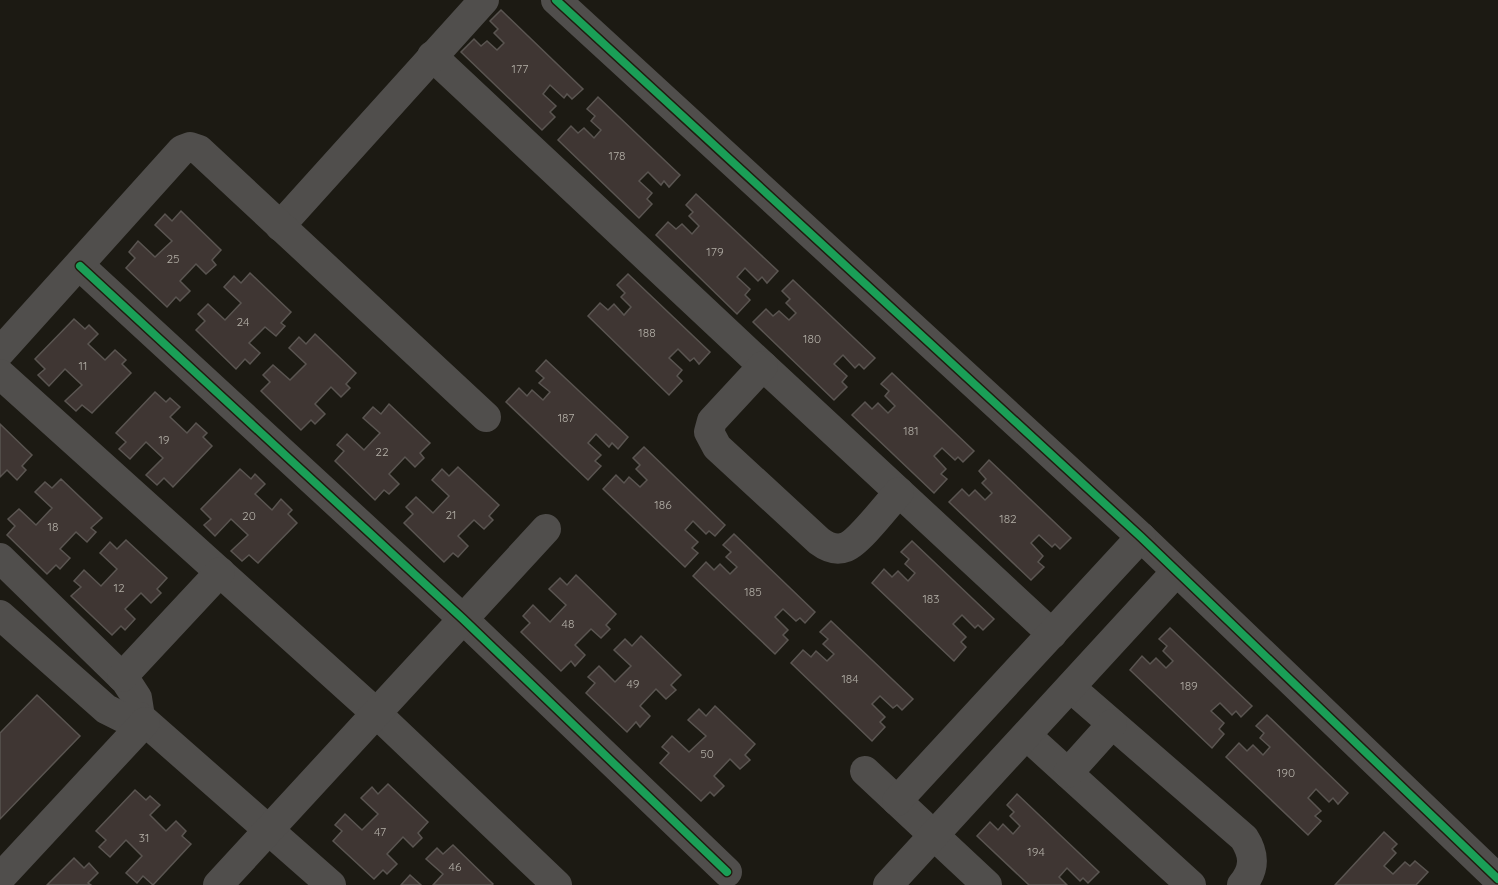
<svg xmlns="http://www.w3.org/2000/svg" width="1498" height="885" font-family="Quicksand,sans-serif">
<style>
.building{fill:#3f3633;stroke:#5a5551;stroke-width:1.5}
.lines{fill:none;stroke-linecap:round;stroke-linejoin:round}
.street{stroke:#504e4c;stroke-width:30}
.cycleway-casing{stroke:#201d0f;stroke-width:11}
.cycleway{stroke:#1a9f57;stroke-width:8}
.labels{text-anchor:middle;stroke-width:4.5;stroke-linejoin:round;paint-order:stroke}
.number-label{font-size:12px;fill:#b3afa7}
</style>
<rect width="100%" height="100%" fill="#1c1a13"/>
<g class="building">
<path d="M501 10 583 89 572 99 567 94 564 98 550 85 543 94 556 106 550 112 555 117 542 130 461 52 474 39 481 46 487 41 497 50 504 43 494 33 498 29 490 21Z"/>
<path d="M598 97 680 175 669 187 664 181 661 185 648 172 639 181 652 193 647 199 652 204 639 218 558 140 571 126 578 133 584 128 594 138 601 130 591 121 595 116 587 109Z"/>
<path d="M696 194 778 271 767 283 762 277 758 281 745 268 737 277 750 289 745 295 750 300 737 314 656 235 668 222 676 229 682 224 692 234 699 226 689 216 693 212 686 205Z"/>
<path d="M181 211 221 250 212 260 216 265 206 274 196 264 180 281 190 291 180 301 176 297 167 307 126 268 135 258 129 252 138 241 155 257 172 241 155 225 165 214 172 221Z"/>
<path d="M250 273 291 312 281 323 285 326 276 336 265 327 249 343 260 353 250 364 245 359 236 369 196 330 205 321 198 314 208 304 225 320 241 303 224 287 234 276 241 283Z"/>
<path d="M628 274 710 352 699 364 694 358 690 361 678 349 669 358 682 370 677 376 682 381 669 395 588 316 600 303 608 310 614 304 624 315 631 307 621 297 625 293 617 285Z"/>
<path d="M793 280 875 358 864 369 859 364 855 368 843 355 834 364 847 376 842 382 847 387 834 400 753 322 766 309 773 316 779 311 789 320 796 313 786 303 790 299 782 291Z"/>
<path d="M74 319 85 329 89 325 98 334 88 344 105 360 115 350 126 360 122 364 131 373 92 413 82 405 76 411 65 401 82 385 65 369 49 386 38 375 45 369 35 359Z"/>
<path d="M315 334 356 373 346 384 350 388 341 397 331 387 315 404 325 414 315 424 311 420 301 430 261 391 270 382 263 375 273 365 290 380 306 364 289 348 299 337 306 344Z"/>
<path d="M546 360 628 437 618 449 612 443 609 447 596 434 588 443 601 455 595 461 601 466 588 480 506 402 519 388 527 396 532 390 543 400 550 392 539 383 544 378 536 371Z"/>
<path d="M892 373 974 451 963 462 958 457 955 460 942 448 934 456 946 469 941 474 947 479 934 493 852 415 865 402 872 409 878 403 888 413 895 406 885 396 889 391 881 384Z"/>
<path d="M155 392 166 402 170 398 180 407 170 417 187 433 196 423 207 433 203 437 212 446 173 487 164 478 157 485 146 475 163 458 146 442 130 459 119 449 126 442 116 433Z"/>
<path d="M389 404 430 443 420 453 424 458 415 467 405 457 389 474 399 484 389 494 384 490 375 500 335 461 344 451 337 445 347 434 364 450 380 433 363 418 373 407 381 414Z"/>
<path d="M0 424 32 455 22 466 26 470 17 480 7 470 0 477Z"/>
<path d="M644 447 725 525 715 536 709 531 706 534 693 521 685 530 698 542 692 548 698 553 685 567 603 489 616 475 624 483 629 477 640 487 647 480 636 469 640 465 633 458Z"/>
<path d="M989 460 1071 538 1060 549 1055 544 1052 547 1039 535 1031 543 1043 556 1038 562 1044 567 1031 580 949 502 962 489 969 496 975 490 985 500 992 493 982 483 986 479 979 471Z"/>
<path d="M458 467 499 505 489 516 493 520 484 529 474 520 458 536 468 546 458 557 453 553 444 562 404 523 413 514 406 507 416 497 433 513 449 496 432 480 442 469 449 476Z"/>
<path d="M240 469 251 479 255 474 265 484 255 494 272 510 281 499 292 510 288 514 297 523 258 563 249 555 242 561 231 551 248 535 231 519 215 536 204 525 211 519 201 509Z"/>
<path d="M61 479 102 518 91 528 96 532 87 542 76 532 60 549 70 558 60 569 56 565 47 574 7 535 15 526 8 519 19 509 36 525 52 508 35 492 45 482 52 488Z"/>
<path d="M734 534 815 612 805 623 800 618 796 621 783 609 775 617 788 630 783 635 788 640 775 654 693 576 706 562 714 570 720 564 730 574 737 567 726 557 731 552 723 545Z"/>
<path d="M126 540 167 578 157 589 161 593 151 603 141 593 125 609 135 619 125 630 121 626 112 635 71 596 81 587 74 581 84 570 101 586 117 569 100 553 110 542 117 549Z"/>
<path d="M912 541 994 619 983 630 978 625 975 628 962 615 953 624 966 637 961 642 966 647 954 661 872 583 884 569 892 577 898 571 908 581 915 573 905 564 909 559 901 552Z"/>
<path d="M576 575 616 614 606 625 610 629 601 638 591 629 575 645 585 655 575 666 571 661 561 671 521 632 530 623 523 616 533 605 550 622 566 605 549 589 560 578 567 585Z"/>
<path d="M831 621 913 699 902 710 897 705 893 708 880 696 872 704 885 717 880 722 885 727 872 741 791 663 803 650 811 657 816 651 827 661 834 654 823 644 828 639 820 632Z"/>
<path d="M1170 628 1252 706 1241 717 1236 711 1232 715 1220 703 1211 711 1224 723 1219 729 1224 734 1212 748 1130 670 1142 656 1150 664 1156 658 1166 668 1173 661 1163 651 1167 646 1159 639Z"/>
<path d="M641 636 681 675 671 685 676 690 666 699 656 689 640 706 650 716 640 727 636 722 627 732 586 693 595 683 588 677 599 666 615 682 631 666 614 650 625 639 632 646Z"/>
<path d="M37 695 80 736 0 819V733Z"/>
<path d="M715 706 755 744 745 755 750 760 740 769 730 759 714 776 724 786 714 796 710 792 701 801 660 763 669 753 662 747 672 736 689 752 706 736 688 720 699 709 706 716Z"/>
<path d="M1267 715 1348 793 1338 804 1333 798 1329 802 1316 789 1308 798 1321 811 1315 816 1321 821 1308 835 1226 757 1239 743 1247 751 1253 745 1263 755 1270 747 1260 738 1264 733 1256 726Z"/>
<path d="M388 784 428 822 418 833 422 838 413 847 403 837 387 854 397 864 387 874 383 870 374 879 333 841 342 831 335 825 345 814 362 830 378 814 361 798 372 787 378 794Z"/>
<path d="M135 790 146 800 150 796 160 805 150 815 166 831 176 821 186 831 182 836 191 844 153 885 143 876 137 883 126 873 142 856 126 840 110 857 99 847 106 840 96 831Z"/>
<path d="M1017 794 1099 872 1088 883 1083 878 1080 881 1067 868 1059 877 1067 885H1029L977 836 990 822 998 830 1003 824 1013 834 1020 826 1010 816 1014 812 1007 805Z"/>
<path d="M1384 832 1397 844 1392 849 1396 853 1384 866 1393 874 1405 862 1410 866 1415 861 1428 872 1416 885H1335Z"/>
<path d="M453 845 493 884 492 885H433L443 874 426 859 437 848 443 854Z"/>
<path d="M74 858 84 868 89 863 98 873 88 883 91 885H47Z"/>
<path d="M410 875 421 885H401Z"/>
</g>
<g class="lines">
<g class="street">
<path d="M556 0 1141 537 1498 879"/>
<path d="M432 56 763 366 1052 634"/>
<path d="M280 226 484 0"/>
<path d="M80 266 463 619 727 872"/>
<path d="M0 352 182 150 190 147 199 150 486 417"/>
<path d="M763 366 712 421 709 432 717 447 819 541C827 547 836 551 846 547 859 542 888 504 899 492"/>
<path d="M0 374 376 713 557 885"/>
<path d="M0 558 126 681 137 698 140 717 331 885"/>
<path d="M0 615 106 709 122 717H140"/>
<path d="M122 677 220 572"/>
<path d="M1071 688 1244 838C1255 855 1255 869 1242 885"/>
<path d="M1027 736 1191 885"/>
<path d="M865 771 987 885"/>
<path d="M1068 773 1112 724"/>
<path d="M897 801 1141 537"/>
<path d="M0 878 145 722"/>
<path d="M218 885 546 529"/>
<path d="M888 885 1176 572"/>
</g>
<g class="cycleway-casing">
<g id="cycleway">
<path d="M556 0 1141 537 1498 879"/>
<path d="M80 266 463 619 727 872"/>
</g>
</g>
<use href="#cycleway" class="cycleway"/>
</g>
<g class="labels">
<g class="number-label">
<text x="520" y="73">177</text>
<text x="617" y="160">178</text>
<text x="715" y="256">179</text>
<text x="173" y="263">25</text>
<text x="243" y="326">24</text>
<text x="647" y="337">188</text>
<text x="812" y="343">180</text>
<text x="83" y="370">11</text>
<text x="566" y="422">187</text>
<text x="911" y="435">181</text>
<text x="164" y="444">19</text>
<text x="382" y="456">22</text>
<text x="663" y="509">186</text>
<text x="451" y="519">21</text>
<text x="249" y="520">20</text>
<text x="1008" y="523">182</text>
<text x="53" y="531">18</text>
<text x="119" y="592">12</text>
<text x="753" y="596">185</text>
<text x="931" y="603">183</text>
<text x="568" y="628">48</text>
<text x="850" y="683">184</text>
<text x="633" y="688">49</text>
<text x="1189" y="690">189</text>
<text x="707" y="758">50</text>
<text x="1286" y="777">190</text>
<text x="380" y="836">47</text>
<text x="144" y="842">31</text>
<text x="1036" y="856">194</text>
<text x="455" y="871">46</text>
</g>
</g>
</svg>
